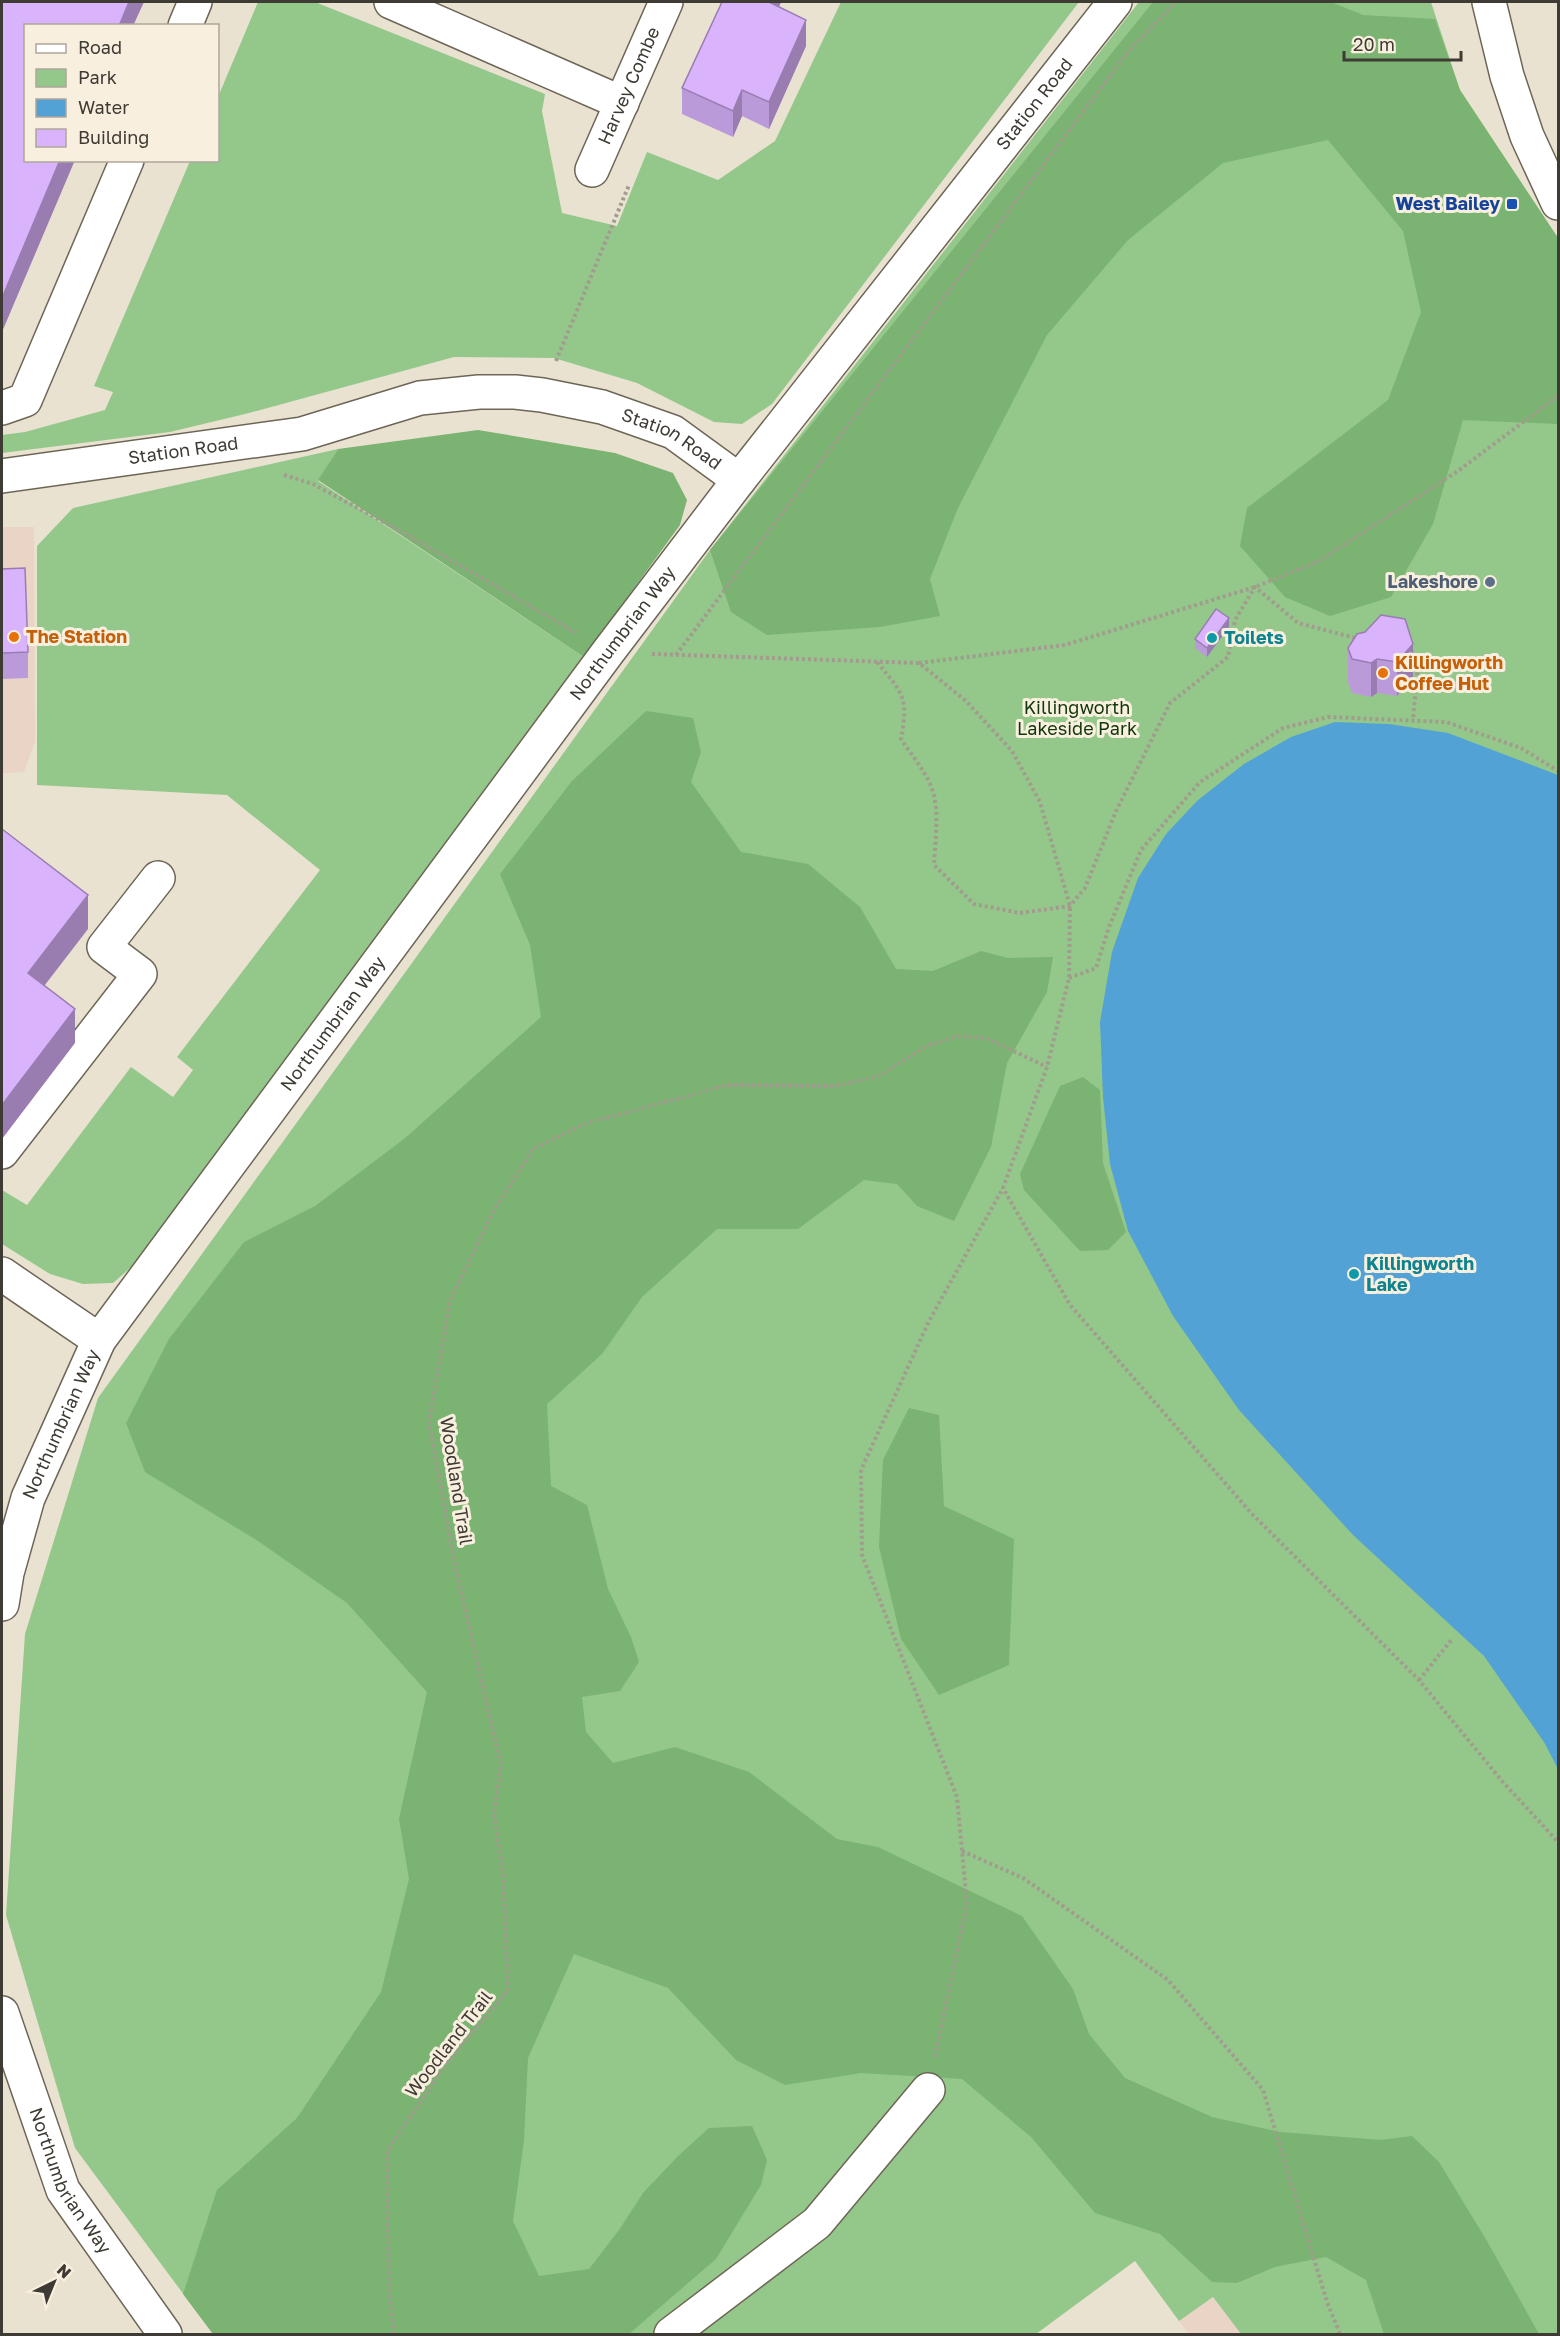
<svg xmlns="http://www.w3.org/2000/svg" width="1560" height="2336" font-family="'Golos Text',sans-serif">
<style>
.commercial{fill:#e9d4c6}
.green{fill:#93c88a}
.forest{fill:#7bb372}
.water{fill:#52a2d6}
.lines{fill:none;stroke-linecap:round;stroke-linejoin:round}
.minor-casing{stroke:#6d6657;stroke-width:36}
.major-casing{stroke:#6d6657;stroke-width:36}
.path{stroke:#a29c8f;stroke-width:4;stroke-dasharray:3 3;stroke-linecap:butt}
.minor{stroke:#fff;stroke-width:33}
.major{stroke:#fff;stroke-width:33}
.wall{fill:#bb9ada}
.shaded-wall{fill:#997db1}
.building{fill:#dab3fd;stroke:#997db1;stroke-width:1.5}
.transit-dot{fill:#1a4fb4;stroke:#f8efde;stroke-width:2}
.service-dot{fill:#5c6f8a;stroke:#f8efde;stroke-width:2}
.food-dot{fill:#e8710a;stroke:#f8efde;stroke-width:2}
.culture-dot{fill:#0f9aa8;stroke:#f8efde;stroke-width:2}
.labels{text-anchor:middle;stroke-width:6;stroke-linejoin:round;paint-order:stroke}
.street-label{font-size:18px;fill:#3e3a34;stroke:#f8efde}
.transit-label{font-size:18px;font-weight:bold;fill:#164399;stroke:#f8efde;text-anchor:end}
.service-label{font-size:18px;font-weight:bold;fill:#4e5e75;stroke:#f8efde;text-anchor:end}
.food-label{font-size:18px;font-weight:bold;fill:#c56008;stroke:#f8efde;text-anchor:start}
.culture-label{font-size:18px;font-weight:bold;fill:#0d838f;stroke:#f8efde;text-anchor:start}
.park-label{font-size:18px;fill:#103709;stroke:#f8efde}
</style>
<rect width="100%" height="100%" fill="#eae2d1"/>
<g class="commercial">
<path d="M2 527H34L35 742 24 772 2 773Z"/>
<path d="M1213 2297 1241 2334H1189L1179 2321Z"/>
</g>
<g class="green">
<path d="M258 2H315L545 94 542 111 562 213 617 226 647 152 718 180 775 141 841 2H1079L772 404 742 424 714 422 637 383 554 358 454 357 249 413 170 432 2 453V435L25 432 105 410 113 392 94 386 190 161 218 160V97Z"/>
<path d="M1139 2H1431L1460 90 1558 238V2334H1241L1213 2297 1179 2321 1135 2261 1036 2334H213L75 2148 6 1915 25 1634 98 1398 710 550Z"/>
<path d="M338 449 318 481 584 657 137 1262 113 1283 83 1284 50 1274 2 1244V1190L27 1205 131 1067 173 1097 193 1070 177 1057 320 870 227 795 37 785V546L73 508Z"/>
</g>
<g class="forest">
<path d="M1153 2H1331L1363 15 1435 19 1460 90 1558 238V424L1463 420 1433 524 1391 597 1330 616 1285 597 1240 546 1247 508 1388 400 1421 312 1403 231 1328 140 1223 163 1128 240 1047 335 958 508 930 579 940 616 880 627 767 635 731 612 710 550Z"/>
<path d="M478 430 615 453 673 473 687 500 680 525 584 657 318 480 338 449Z"/>
<path d="M646 711 693 718 701 752 691 782 741 852 808 864 860 907 896 969 933 971 981 951 1008 958 1053 957 1047 992 1007 1063 991 1147 954 1221 917 1206 897 1184 864 1180 798 1229H717L642 1297 602 1354 547 1404 551 1486 587 1505 608 1589 631 1637 639 1662 620 1691 582 1697 586 1732 613 1763 675 1747 749 1772 837 1839 878 1847 1022 1916 1073 1989 1089 2034 1125 2078 1212 2117 1280 2132 1381 2140 1412 2136 1439 2162 1487 2241 1539 2334H1384L1366 2280 1326 2257 1275 2267 1237 2283 1212 2282 1160 2234 1095 2213 1031 2137 962 2079 861 2073 785 2085 736 2060 668 1988 574 1954 528 2058 524 2140 513 2221 539 2276 589 2269 619 2230 643 2193 678 2156 709 2128 752 2126 767 2160 761 2185 716 2259 629 2334H213L183 2294 217 2190 297 2118 381 1992 409 1879 399 1819 427 1692 347 1603 258 1541 145 1472 126 1423 169 1339 244 1242 315 1206 404 1139 541 1017 530 945 500 874 572 781Z"/>
<path d="M1083 1077 1100 1090 1103 1163 1126 1232 1108 1250 1080 1251 1024 1190 1020 1174 1060 1086Z"/>
<path d="M909 1408 939 1415 944 1506 1014 1539 1009 1665 939 1695 901 1639 879 1547 883 1460Z"/>
</g>
<path class="water" d="M1335 722 1389 724 1448 733 1558 775V1769L1544 1742 1484 1656 1353 1535 1239 1410 1173 1316 1128 1231 1110 1164 1103 1097 1100 1022 1112 952 1138 878 1166 834 1198 800 1244 764 1291 737Z"/>
<g class="lines">
<g class="minor-casing">
<g id="minor">
<path d="M391 2 622 103"/>
<path d="M1489 2 1507 76 1527 136 1558 203"/>
<path d="M185 26 195 2"/>
<path id="s1" d="M592 170 666 2"/>
<path d="M2 408 25 400 127 160"/>
<path d="M2 1152 140 974 104 947 158 878"/>
<path d="M2 1274 99 1340"/>
<path id="s2" d="M2 1604 7 1573 28 1498 99 1340 608 652 739 480"/>
<path id="s3" d="M2 2013 63 2190 165 2334"/>
<path d="M671 2334 817 2223 928 2090"/>
</g>
</g>
<g class="major-casing">
<g id="major">
<path id="s4" d="M2 476 302 434 420 398 479 392H515L542 395 602 407 673 432 739 480 1115 2"/>
</g>
</g>
<g class="path">
<path d="M556 361 629 185"/>
<path d="M284 475 313 484 406 534 578 634"/>
<path d="M1411 650 1418 664 1413 720"/>
<path d="M652 654 919 663 966 701 1012 751 1040 802 1070 906 1069 978 1047 1067 1003 1188 1070 1305 1252 1514 1419 1680 1502 1781 1558 1842"/>
<path d="M676 655 1128 52 1176 2"/>
<path d="M877 662C903 694 909 697 901 739 912 756 929 775 934 795 939 817 935 843 934 865L974 904 1020 913 1070 906 1085 888 1116 811 1170 703 1228 657 1235 620 1255 587 1298 623 1359 639"/>
<path d="M919 663 1065 645 1255 587 1319 561 1458 471 1558 396"/>
<path d="M1069 978 1096 968 1109 927 1141 850 1200 782 1283 728 1328 717 1446 722 1521 748 1558 771"/>
<path d="M1419 1680 1453 1638"/>
<path d="M962 1851 1023 1878 1168 1980 1263 2090 1327 2302 1340 2334"/>
<path d="M935 2057 967 1904 957 1797 862 1555 861 1470 929 1321 1003 1188"/>
<path d="M394 2334 389 2289 387 2151 444 2067 508 1990 503 1873 494 1814 501 1765 456 1570 429 1422 450 1301 493 1212 533 1149 584 1124 728 1085 834 1086 879 1076 928 1045 959 1036 986 1038 1047 1067"/>
</g>
<use href="#minor" class="minor"/>
<use href="#major" class="major"/>
</g>
<g class="wall">
<path d="M722 2H781L779 7 806 46 769 129 742 116 733 137 682 114V88Z"/>
<path d="M2 569 28 652V678L2 679Z"/>
<path d="M1229 627 1207 657 1195 648V639Z"/>
<path d="M1365 632 1413 677 1397 696 1377 693 1371 697 1352 693 1348 682V648Z"/>
</g>
<g class="shaded-wall">
<path d="M129 2H144L133 26H119Z"/>
<path d="M769 2H781L769 28Z"/>
<path d="M806 20V46L769 129V102Z"/>
<path d="M742 90V116L733 137V111Z"/>
<path d="M60 160H75L2 332V298Z"/>
<path d="M1229 618V627L1207 657V648Z"/>
<path d="M1413 644V677L1397 696V662Z"/>
<path d="M1377 659V693L1371 697V663Z"/>
<path d="M88 895V929L28 1007V973Z"/>
<path d="M75 1009V1043L2 1139V1105Z"/>
</g>
<g class="building">
<path d="M2 2H129L119 26H26V160H60L2 298Z"/>
<path d="M722 2H769L806 20 769 102 742 90 733 111 682 88Z"/>
<path d="M25 568 28 652 2 653V569Z"/>
<path d="M1216 609 1229 618 1207 648 1195 639Z"/>
<path d="M1381 615 1405 619 1413 644 1397 662 1377 659 1371 663 1352 659 1348 648 1357 634 1365 632Z"/>
<path d="M2 829 88 895 28 973 75 1009 2 1105Z"/>
</g>
<rect class="transit-dot" x="1506" y="198" width="12" height="12" rx="3"/>
<circle class="service-dot" cx="1490" cy="582" r="6"/>
<g class="food-dot">
<circle cx="14" cy="637" r="6"/>
<circle cx="1383" cy="673" r="6"/>
</g>
<g class="culture-dot">
<circle cx="1212" cy="638" r="6"/>
<circle cx="1354" cy="1274" r="6"/>
</g>
<g class="labels">
<g class="street-label">
<text dy="6" stroke="none"><textPath href="#s1" startOffset="92">Harvey Combe</textPath></text>
<text dy="6" stroke="none"><textPath href="#s4" startOffset="1245">Station Road</textPath></text>
<text dy="6" stroke="none"><textPath href="#s4" startOffset="687">Station Road</textPath></text>
<text dy="6" stroke="none"><textPath href="#s4" startOffset="183">Station Road</textPath></text>
<text dy="6" stroke="none"><textPath href="#s2" startOffset="1162">Northumbrian Way</textPath></text>
<text dy="6" stroke="none"><textPath href="#s2" startOffset="676">Northumbrian Way</textPath></text>
<text dy="6" stroke="none"><textPath href="#s2" startOffset="190">Northumbrian Way</textPath></text>
<text transform="translate(456 1481) rotate(81)" y="6">Woodland Trail</text>
<text transform="translate(449 2044) rotate(-52)" y="6">Woodland Trail</text>
<text dy="6" stroke="none"><textPath href="#s3" startOffset="182">Northumbrian Way</textPath></text>
</g>
<g class="transit-label">
<text x="1500" y="210">West Bailey</text>
</g>
<g class="service-label">
<text x="1478" y="588">Lakeshore</text>
</g>
<g class="food-label">
<text x="26" y="643">The Station</text>
<text x="1395" y="669">Killingworth<tspan x="1395" dy="21">Coffee Hut</tspan></text>
</g>
<g class="culture-label">
<text x="1224" y="644">Toilets</text>
<text x="1366" y="1270">Killingworth<tspan x="1366" dy="21">Lake</tspan></text>
</g>
<g class="park-label">
<text x="1077" y="714">Killingworth<tspan x="1077" dy="21">Lakeside Park</tspan></text>
</g>
</g>
<rect width="1560" height="2336" fill="none" stroke="#3e3a34" stroke-width="6"/>
<rect x="24" y="24" width="195" height="138" fill="#f8efde" stroke="#aea79a" stroke-width="1.5"/>
<rect x="36" y="44" width="30" height="9" fill="#ffffff" stroke="#aea79a" stroke-width="1.5"/>
<text x="78" y="54" font-size="18" fill="#3e3a34">Road</text>
<rect x="36" y="69" width="30" height="18" fill="#93c88a" stroke="#aea79a" stroke-width="1.5"/>
<text x="78" y="84" font-size="18" fill="#3e3a34">Park</text>
<rect x="36" y="99" width="30" height="18" fill="#52a2d6" stroke="#aea79a" stroke-width="1.5"/>
<text x="78" y="114" font-size="18" fill="#3e3a34">Water</text>
<rect x="36" y="129" width="30" height="18" fill="#dab3fd" stroke="#aea79a" stroke-width="1.5"/>
<text x="78" y="144" font-size="18" fill="#3e3a34">Building</text>
<g transform="translate(54 2282) rotate(43)" stroke="#f8efde" stroke-width="4.5" paint-order="stroke">
<path d="M0-4.5L10 22L0 15L-10 22Z" fill="#3e3a34"/>
<text y="-9" font-size="16" font-weight="bold" text-anchor="middle" fill="#3e3a34">N</text>
</g>
<path d="M1344 51v9h117v-9" fill="none" stroke="#3e3a34" stroke-width="3"/>
<text x="1353" y="51" font-size="18" fill="#3e3a34" stroke="#f8efde" stroke-width="4.5" paint-order="stroke">20 m</text>
</svg>
